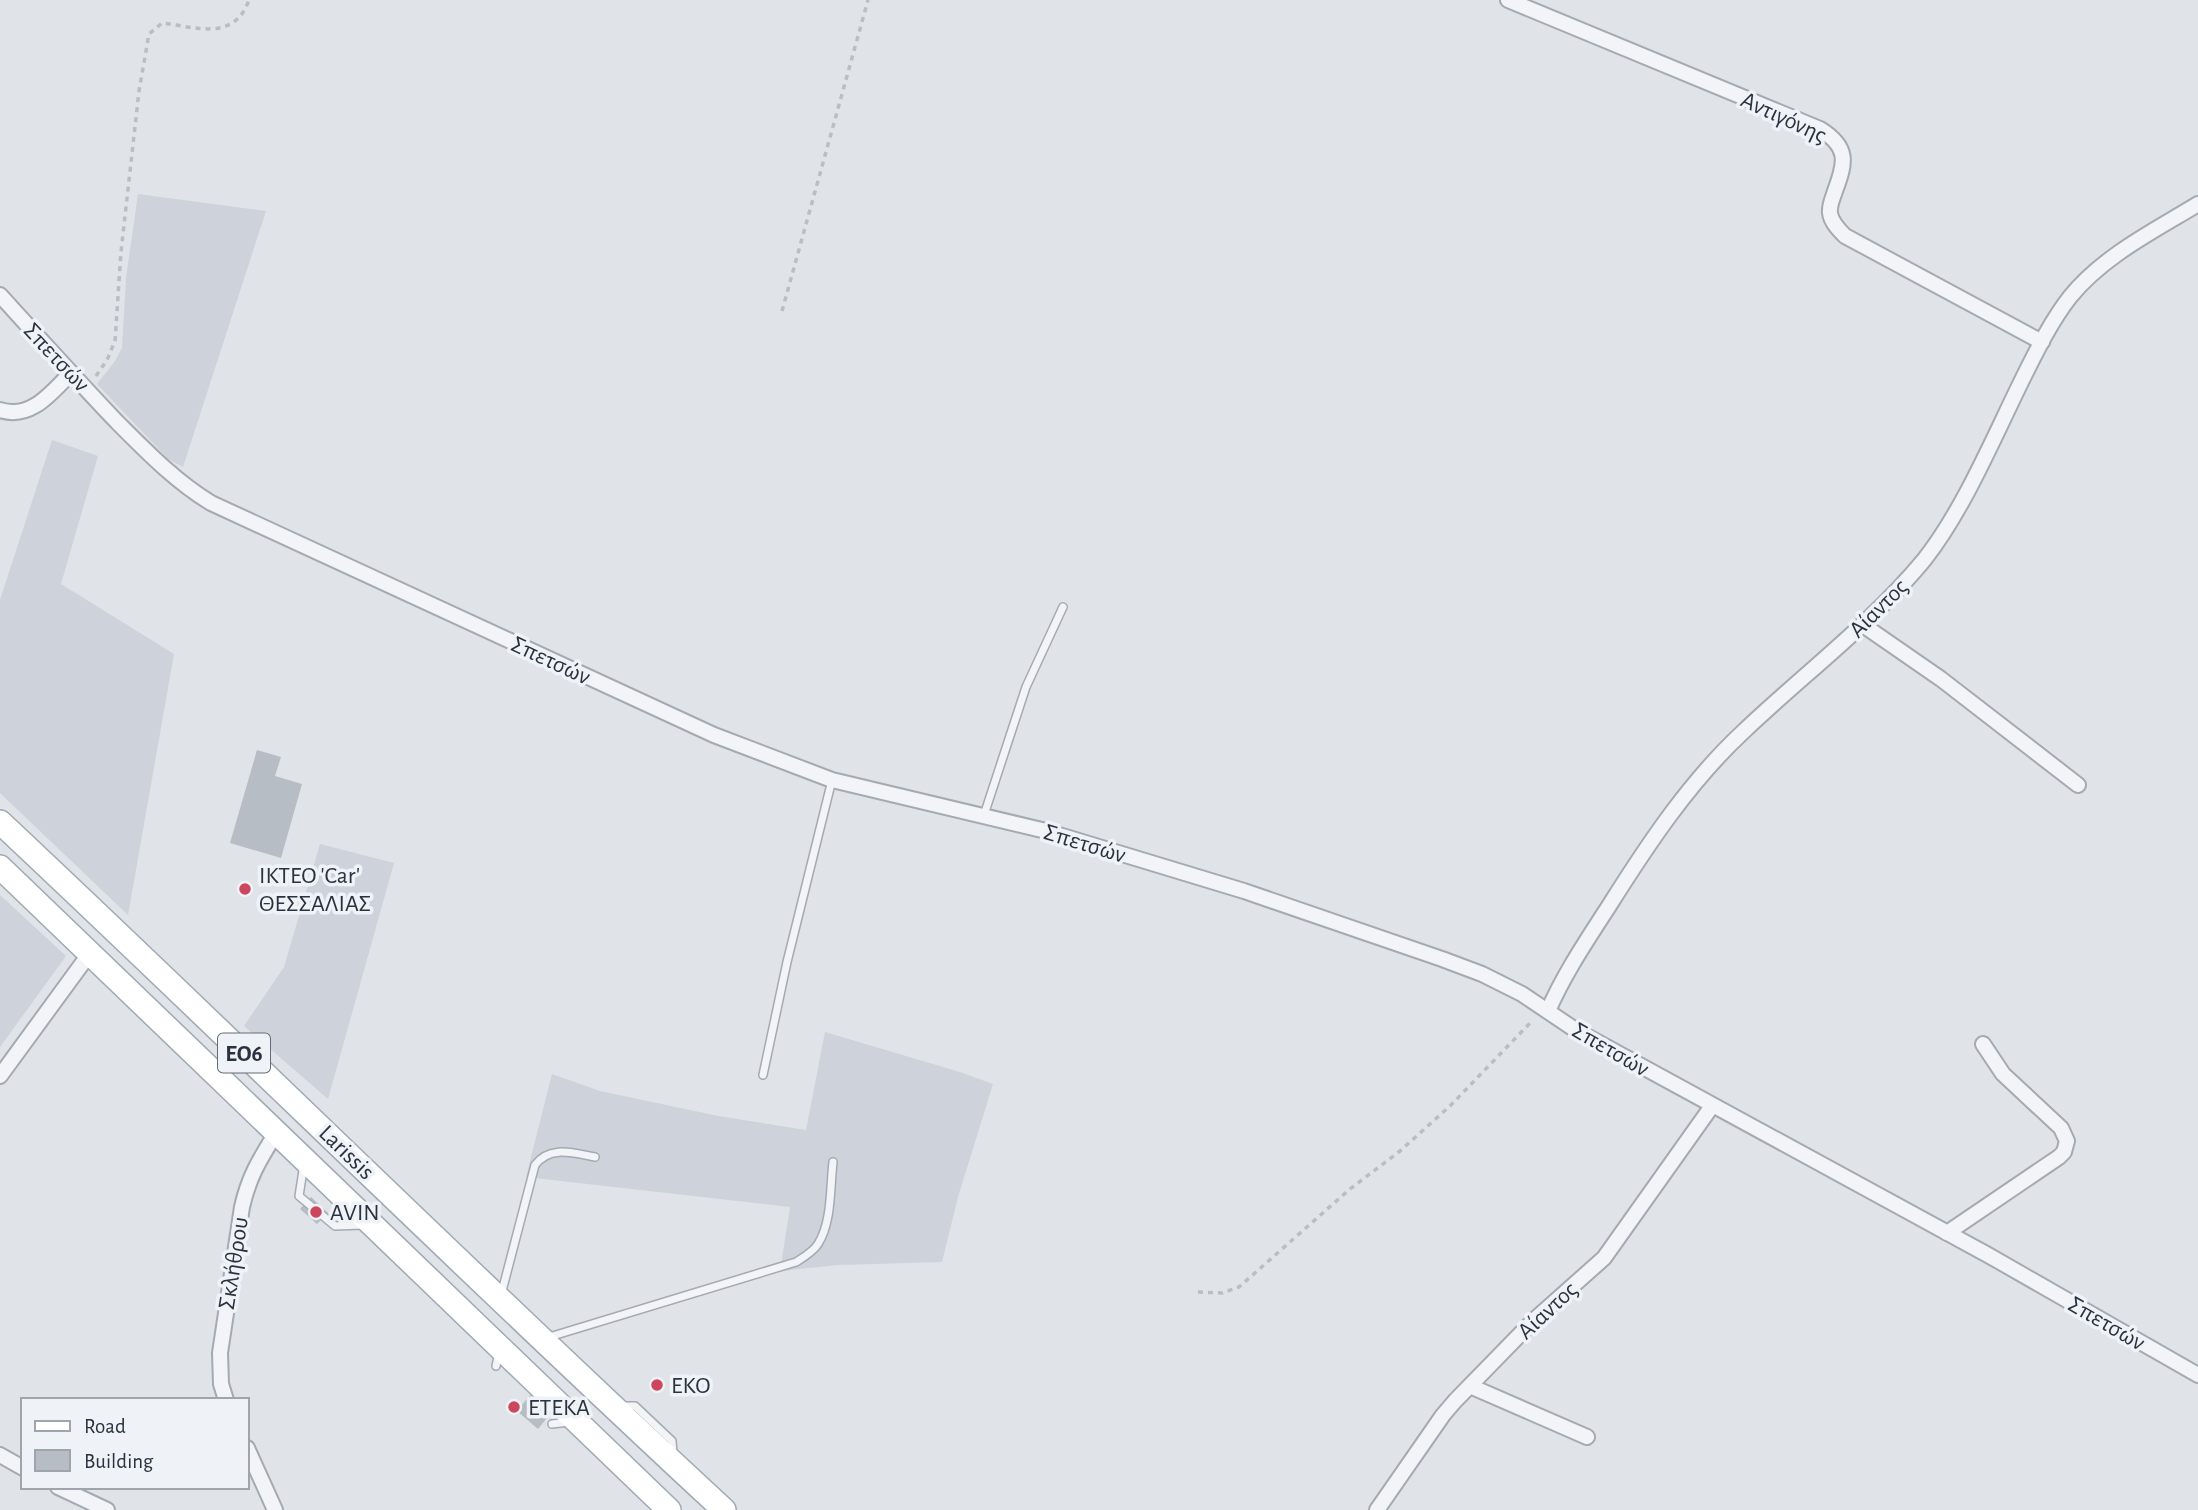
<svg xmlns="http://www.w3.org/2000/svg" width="2198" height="1510" font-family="'Alegreya Sans',sans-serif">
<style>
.built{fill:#ced2da}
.building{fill:#b7bdc5}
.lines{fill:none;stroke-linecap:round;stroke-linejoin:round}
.service-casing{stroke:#a5aab2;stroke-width:10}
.minor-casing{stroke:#a5aab2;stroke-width:18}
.primary-casing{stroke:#9fa8b4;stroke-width:26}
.path{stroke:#babec3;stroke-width:3.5;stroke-dasharray:5 5;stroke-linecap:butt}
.service{stroke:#f2f4f7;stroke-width:7}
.minor{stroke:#f2f4f7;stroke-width:14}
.primary{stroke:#fff;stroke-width:23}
.poi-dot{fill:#cc465e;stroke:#eff2f6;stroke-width:2.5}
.labels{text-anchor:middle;stroke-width:7;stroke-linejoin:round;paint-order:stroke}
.shield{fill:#eff2f6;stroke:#646c76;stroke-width:2}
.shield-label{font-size:23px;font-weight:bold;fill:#29323f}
.street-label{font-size:24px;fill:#29323f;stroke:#eff2f6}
.poi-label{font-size:24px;fill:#29323f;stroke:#eff2f6;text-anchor:start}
</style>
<rect width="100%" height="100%" fill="#e0e3e8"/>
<g class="built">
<path d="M138 194 266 211 183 467 168 459 97 384 115 361 122 348 126 278Z"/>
<path d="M52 440 98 456 61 584 174 654 128 915 0 793V600Z"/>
<path d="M320 844 394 863 328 1099 244 1026 284 967Z"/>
<path d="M0 895 66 956 0 1047Z"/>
<path d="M825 1032 960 1072 993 1084 958 1197 942 1262 838 1265 780 1271 790 1207 526 1177 552 1074 600 1091 718 1116 806 1130Z"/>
</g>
<g class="building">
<path d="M257 750 281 757 275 776 302 784 281 858 230 843Z"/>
<path d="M311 1197 328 1213 317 1224 300 1209Z"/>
<path d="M530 1395 551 1413 538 1429 517 1411Z"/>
</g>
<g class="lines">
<g class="service-casing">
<g id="service">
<path d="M984 815 1026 687 1063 607"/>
<path d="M763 1075 787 962 832 780"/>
<path d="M304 1164 299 1196 335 1226 363 1225"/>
<path d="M501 1295 535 1165C550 1145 573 1153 595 1157"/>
<path d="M546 1338 796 1262C804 1257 813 1252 818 1244 832 1222 830 1188 833 1162"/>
<path d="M496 1366 499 1352"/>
<path d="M622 1406H635L672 1441 673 1453"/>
<path d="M552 1424 569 1422"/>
</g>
</g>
<g class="minor-casing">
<g id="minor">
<path d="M1508 0 1820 129C1849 147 1846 162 1835 191 1833 198 1829 205 1830 213 1831 222 1839 230 1845 236L2042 342"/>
<path d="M0 295C39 338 77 380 117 422 146 451 175 481 211 503L714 735 832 780 1046 831 1244 891 1442 959 1482 974 1522 994 1577 1031 1988 1255 2198 1375"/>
<path d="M0 410C31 420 51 393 71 373"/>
<path d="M1863 625 1941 679 2078 785"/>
<path d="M1548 1011C1564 974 1587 940 1609 906 1648 844 1690 781 1744 731 1804 674 1871 624 1924 560 1965 508 1995 434 2025 374 2038 348 2052 320 2070 297 2103 256 2154 231 2198 204"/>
<path d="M0 1076 90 953"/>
<path d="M1947 1233 2059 1157 2064 1152 2067 1141 2061 1128 2003 1074 1983 1044"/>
<path d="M1470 1386 1587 1437"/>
<path d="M226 1400 221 1384 220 1353 242 1207C249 1176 260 1159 276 1133"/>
<path d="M247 1448 275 1510"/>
<path d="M0 1455 23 1468"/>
<path d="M58 1487 107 1510"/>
<path d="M1377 1510 1443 1415 1455 1401 1532 1322 1604 1258 1712 1106"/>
</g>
</g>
<g class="primary-casing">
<g id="primary">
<path d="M0 822C243 1050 479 1284 724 1510"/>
<path d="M0 867 669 1510"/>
</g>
</g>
<g class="path">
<path d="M782 311 868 0"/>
<path d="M96 376 107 360 115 341 121 252 139 91 149 34 162 23C196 27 234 42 249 0"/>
<path d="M1198 1292 1222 1293 1239 1287 1350 1189 1400 1151 1450 1106 1533 1020"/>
</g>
<use href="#service" class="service"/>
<use href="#minor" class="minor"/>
<use href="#primary" class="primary"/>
</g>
<g class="poi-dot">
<circle cx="245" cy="889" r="7"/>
<circle cx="316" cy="1212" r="7"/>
<circle cx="657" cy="1385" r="7"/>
<circle cx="514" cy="1407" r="7"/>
</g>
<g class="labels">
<rect class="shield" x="218" y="1033.5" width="52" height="39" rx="5"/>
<g class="shield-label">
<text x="244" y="1061">ΕΟ6</text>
</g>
<g class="street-label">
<text transform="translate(1784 117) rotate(25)" y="8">Αντιγόνης</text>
<text transform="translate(57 357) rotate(47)" y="8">Σπετσών</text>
<text transform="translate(1878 608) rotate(-45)" y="8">Αίαντος</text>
<text transform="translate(551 660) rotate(25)" y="8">Σπετσών</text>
<text transform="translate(1085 843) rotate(17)" y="8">Σπετσών</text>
<text transform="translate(1611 1049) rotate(30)" y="8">Σπετσών</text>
<text transform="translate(347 1152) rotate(44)" y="8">Larissis</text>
<text transform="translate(233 1263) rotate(-81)" y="8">Σκλήθρου</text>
<text transform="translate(1547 1310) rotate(-43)" y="8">Αίαντος</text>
<text transform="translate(2107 1323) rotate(30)" y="8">Σπετσών</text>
</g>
<g class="poi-label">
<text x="259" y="883">ΙΚΤΕΟ 'Car'<tspan x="259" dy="28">ΘΕΣΣΑΛΙΑΣ</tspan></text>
<text x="330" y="1220">AVIN</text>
<text x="671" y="1393">EKO</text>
<text x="528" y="1415">ΕΤΕΚΑ</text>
</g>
</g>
<rect x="21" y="1398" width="228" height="91" fill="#eff2f6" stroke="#a0a5ad" stroke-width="2"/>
<rect x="35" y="1421" width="35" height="10" fill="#ffffff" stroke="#a0a5ad" stroke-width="2"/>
<text x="84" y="1433" font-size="21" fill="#29323f">Road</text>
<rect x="35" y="1450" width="35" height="21" fill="#b7bdc5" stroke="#a0a5ad" stroke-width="2"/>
<text x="84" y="1468" font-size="21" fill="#29323f">Building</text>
</svg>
